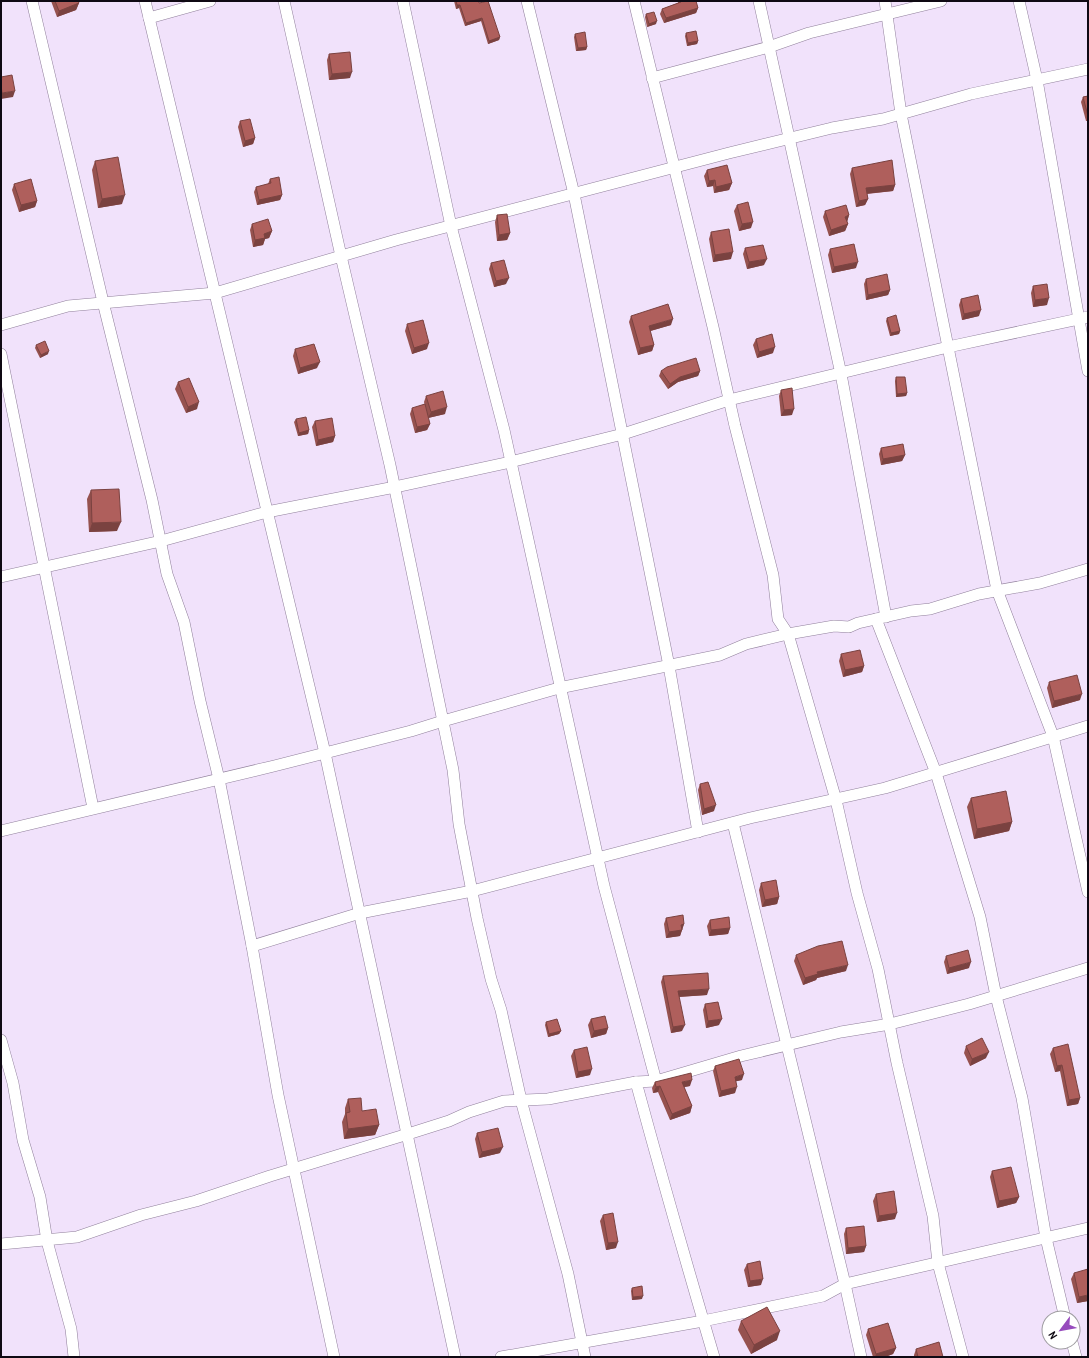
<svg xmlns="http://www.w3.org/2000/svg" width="1089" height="1358" font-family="'Archivo Narrow',sans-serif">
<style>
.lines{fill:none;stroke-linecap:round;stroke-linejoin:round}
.minor-casing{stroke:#91809c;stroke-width:12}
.minor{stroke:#fff;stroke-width:11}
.wall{fill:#96524f}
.shaded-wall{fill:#7a4240}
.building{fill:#af5f5c;stroke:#7a4240}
</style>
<rect width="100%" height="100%" fill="#f1e2fb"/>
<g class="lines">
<g class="minor-casing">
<g id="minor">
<path d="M32 1 103 302 152 500 167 574 184 622 200 701 219 779 252 946 278 1095 334 1357"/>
<path d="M145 1 325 753 455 1357"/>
<path d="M284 1 341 256 390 465 453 770 459 824 477 918 491 979 501 1010 521 1100 568 1274 585 1357"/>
<path d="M403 1 451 226 504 430 604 886 656 1081 636 1082C661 1174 687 1266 714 1357"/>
<path d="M527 1 574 194 669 666 698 832"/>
<path d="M634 1 713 327 735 426 773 575 778 619 788 634 836 800 857 893 878 969 897 1063 933 1216 938 1263 963 1357"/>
<path d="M759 1 841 374 886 617"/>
<path d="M885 1 901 114 997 590 1053 736 1088 892"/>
<path d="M1019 1 1037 80 1088 371"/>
<path d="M149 18 210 1"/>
<path d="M652 78 769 47 809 33 941 1"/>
<path d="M1 325 68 306 215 293 396 240 729 153 832 128 883 119 971 94 1088 69"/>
<path d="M1 354 93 808"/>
<path d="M1 577 161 541 267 512 395 487 510 462 623 434 729 400 948 347 1088 317"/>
<path d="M876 619 936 773 980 917 996 996 1022 1098 1046 1238 1065 1318"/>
<path d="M733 823 845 1284 861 1357"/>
<path d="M1 831 274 766 411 731 443 721 559 688 720 655 746 644 788 634 834 626 849 627 858 623 911 611 930 609 979 594 1040 583 1088 569"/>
<path d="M252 946 360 913 472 891 750 818 885 788 1088 726"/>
<path d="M1 1040 13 1083 23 1140 40 1197 47 1241 71 1329 74 1357"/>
<path d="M656 1081 741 1056 841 1032 890 1024 969 1004 1088 968"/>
<path d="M1 1244 77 1237 141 1215 196 1201 270 1176 408 1134 449 1121 469 1112 504 1101 548 1099 636 1082"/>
<path d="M1072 1342 1076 1357"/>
<path d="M501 1357 703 1321 823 1296 845 1284 1088 1228"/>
</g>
</g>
<use href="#minor" class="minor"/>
</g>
<g class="wall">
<path d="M51 1H78L79 3 76 10 57 17Z"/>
<path d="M454 1H479V3L500 37 499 40 488 44 481 21 465 26 459 8 456 9Z"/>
<path d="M678 1H696L698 8 696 13 664 23 660 14 662 9 678 3Z"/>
<path d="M646 14 656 24 647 27 645 17Z"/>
<path d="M686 33 698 41 697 44 687 46 685 36Z"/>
<path d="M575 34 587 47 586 50 576 51 574 37Z"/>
<path d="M329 54 350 78 329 80 327 60Z"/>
<path d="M1088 96V121H1086L1081 102 1083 97Z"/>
<path d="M240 121 255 138 253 144 243 147 238 127Z"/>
<path d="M95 161 122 204 98 208 92 170Z"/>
<path d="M852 168 895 185 893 191 867 194 868 199 865 205 856 207 850 174Z"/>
<path d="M707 170 732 183 729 190 714 193 713 186 707 187 704 176Z"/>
<path d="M270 179 282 195 280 200 257 205 254 192 256 187 268 184Z"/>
<path d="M14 184 37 201 35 207 19 212 12 190Z"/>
<path d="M737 205 751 228 739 231 734 211Z"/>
<path d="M825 211 849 215 847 222 848 224 845 231 829 236 823 217Z"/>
<path d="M497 215 510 233 507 240 497 241 495 222Z"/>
<path d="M252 224 272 231 269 238 265 239 263 245 253 247 250 230Z"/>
<path d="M711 232 731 259 713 262 709 239Z"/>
<path d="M745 248 764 265 747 269 743 254Z"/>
<path d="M830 249 856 268 832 273 828 255Z"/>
<path d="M491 263 506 284 494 287 489 269Z"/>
<path d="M866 279 890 290 888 295 866 300 864 284Z"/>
<path d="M1033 286 1047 305 1033 307 1031 293Z"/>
<path d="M961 299 979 316 962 320 959 305Z"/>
<path d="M631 316 671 325 650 331 654 345 652 351 638 355 629 322Z"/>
<path d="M887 318 900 331 899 334 890 336 886 321Z"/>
<path d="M407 324 427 349 412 354 405 331Z"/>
<path d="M756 339 773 353 757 358 753 345Z"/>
<path d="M36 345 48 354 40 358 35 348Z"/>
<path d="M295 349 317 368 298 374 293 356Z"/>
<path d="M661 371H700L698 376 678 382 668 389 659 376Z"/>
<path d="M896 377 907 393 906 396 896 397 895 381Z"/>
<path d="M178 382 197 409 186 413 175 389Z"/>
<path d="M781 390 792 415 781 416 779 396Z"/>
<path d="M426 396 445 414 428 418 424 402Z"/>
<path d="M412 408 430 424 427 430 415 433 410 414Z"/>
<path d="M296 419 309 430 308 434 298 436 294 422Z"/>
<path d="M315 421 335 436 333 442 316 446 312 427Z"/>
<path d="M881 448 905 455 902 461 881 465 879 454Z"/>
<path d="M91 490 117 531 89 532 87 499Z"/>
<path d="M841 654 864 666 862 672 843 677 839 661Z"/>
<path d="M1049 682 1080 700 1052 708 1047 688Z"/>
<path d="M700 784 714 811 702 815 698 790Z"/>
<path d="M971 798 1012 822 1009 831 974 839 967 807Z"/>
<path d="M761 883 779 897 777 904 762 907 759 890Z"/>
<path d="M666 918 684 924 680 936 666 938 664 924Z"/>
<path d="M710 920 730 928 728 934 709 936 707 926Z"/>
<path d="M796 955 846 971 817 978 816 980 803 985 794 961Z"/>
<path d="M946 956 969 968 947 974 944 962Z"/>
<path d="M663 976 707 995 679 997 682 1031 671 1033 661 982Z"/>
<path d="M705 1004 719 1025 706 1028 703 1010Z"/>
<path d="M591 1019 608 1028 606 1034 591 1038 588 1025Z"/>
<path d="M546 1022 561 1031 559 1034 548 1037 545 1025Z"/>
<path d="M966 1046 986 1058 970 1066 964 1053Z"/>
<path d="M1053 1048 1080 1098 1078 1104 1067 1106 1060 1071 1055 1072 1050 1054Z"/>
<path d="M574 1050 590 1075 576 1078 571 1056Z"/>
<path d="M715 1066 742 1080 736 1081 735 1093 719 1097 713 1071Z"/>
<path d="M655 1082 690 1086 684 1087 692 1106 690 1113 670 1120 658 1092 653 1093 652 1088Z"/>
<path d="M348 1099 362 1111 379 1125 375 1135 344 1139 342 1122 345 1114V1108Z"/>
<path d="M477 1133 500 1153 479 1158 475 1139Z"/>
<path d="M992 1171 1019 1197 1016 1203 997 1208 990 1177Z"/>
<path d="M876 1194 895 1219 877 1222 873 1201Z"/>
<path d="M603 1215 616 1248 606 1250 600 1221Z"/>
<path d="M846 1228 866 1246 864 1252 846 1254 844 1234Z"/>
<path d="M747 1264 761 1285 748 1287 744 1270Z"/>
<path d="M1074 1273 1088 1301 1077 1303 1071 1279Z"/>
<path d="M632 1288 642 1299 632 1300 631 1291Z"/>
<path d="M741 1321 777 1340 751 1354 738 1330Z"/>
<path d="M868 1329 896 1348 893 1354 885 1357H873L866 1335Z"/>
<path d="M916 1349 943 1357H914V1355Z"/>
</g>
<g class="shaded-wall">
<path d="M79 3 76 10 57 17 59 11Z"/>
<path d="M457 5H460L459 8 456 9Z"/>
<path d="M698 8 696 13 664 23 666 18Z"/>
<path d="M482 18 481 21 465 26 466 23Z"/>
<path d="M657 21 656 24 647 27 649 24Z"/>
<path d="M500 37 499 40 488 44 489 41Z"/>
<path d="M698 41 697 44 687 46 688 43Z"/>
<path d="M587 47 586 50 576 51 578 48Z"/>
<path d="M352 72 350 78 329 80 332 74Z"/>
<path d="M15 91 13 97 1 99V96L2 93Z"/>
<path d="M255 138 253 144 243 147 245 141Z"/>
<path d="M715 180 713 186 707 187 709 181Z"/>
<path d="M732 183 729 190 714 193 716 187Z"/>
<path d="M895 185 893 191 863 194 866 188Z"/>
<path d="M125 195 122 204 98 208 102 199Z"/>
<path d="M282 195 280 200 257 205 259 200Z"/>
<path d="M868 199 865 205 856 207 859 201Z"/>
<path d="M37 201 35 207 19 212 21 205Z"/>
<path d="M849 215 847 222 845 217Z"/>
<path d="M753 222 751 228 739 231 742 224Z"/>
<path d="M848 224 845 231 829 236 831 230Z"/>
<path d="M272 231 269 238 265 239 263 245 253 247 255 240 264 234Z"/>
<path d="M510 233 507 240 497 241 499 235Z"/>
<path d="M733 252 731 259 713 262 715 255Z"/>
<path d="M767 259 764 265 747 269 749 262Z"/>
<path d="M858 262 856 268 832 273 834 267Z"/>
<path d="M509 278 506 284 494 287 496 281Z"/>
<path d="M890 290 888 295 866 300 868 295Z"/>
<path d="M1049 298 1047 305 1033 307 1035 300Z"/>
<path d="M981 310 979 316 962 320 964 314Z"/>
<path d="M673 319 671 325 647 332 649 326Z"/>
<path d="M900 331 899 334 890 336 891 333Z"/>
<path d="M429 343 427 349 412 354 414 348Z"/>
<path d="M654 345 652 351 638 355 640 348Z"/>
<path d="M775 347 773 353 757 358 759 352Z"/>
<path d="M49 351 48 354 40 358 41 355Z"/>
<path d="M320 362 317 368 298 374 300 368Z"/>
<path d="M700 371 698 376 678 382 668 389 670 384 680 377Z"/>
<path d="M907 393 906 396 896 397 897 394Z"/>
<path d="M199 402 197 409 186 413 188 407Z"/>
<path d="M447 407 445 414 428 418 431 412Z"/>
<path d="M794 409 792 415 781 416 784 410Z"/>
<path d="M430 424 427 430 415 433 417 427Z"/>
<path d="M309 430 308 434 298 436 299 433Z"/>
<path d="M335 436 333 442 316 446 318 440Z"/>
<path d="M905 455 902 461 881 465 883 459Z"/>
<path d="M121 522 117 531 89 532 92 523Z"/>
<path d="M864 666 862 672 843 677 845 670Z"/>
<path d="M1082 694 1080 700 1052 708 1054 701Z"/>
<path d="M716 805 714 811 702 815 704 809Z"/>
<path d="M1012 822 1009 831 974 839 977 829Z"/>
<path d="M779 897 777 904 762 907 765 900Z"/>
<path d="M684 924 680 936 666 938 669 932 681 925Z"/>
<path d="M730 928 728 934 709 936 711 930Z"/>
<path d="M971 962 969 968 947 974 949 968Z"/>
<path d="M848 965 846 971 817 978 816 980 803 985 805 978 817 972Z"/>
<path d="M709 989 707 995 676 997 678 991Z"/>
<path d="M722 1019 719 1025 706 1028 708 1021Z"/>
<path d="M685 1025 682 1031 671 1033 673 1027Z"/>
<path d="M608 1028 606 1034 591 1038 594 1031Z"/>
<path d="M561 1031 559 1034 548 1037 549 1034Z"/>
<path d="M989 1052 986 1058 970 1066 972 1059Z"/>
<path d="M1062 1065 1060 1071 1055 1072 1057 1066Z"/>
<path d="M592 1069 590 1075 576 1078 578 1072Z"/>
<path d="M744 1074 742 1080 733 1082 735 1077Z"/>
<path d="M692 1080 690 1086 679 1088 682 1082Z"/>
<path d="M660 1086 658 1092 653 1093 656 1087Z"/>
<path d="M737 1087 735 1093 719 1097 721 1091Z"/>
<path d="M1080 1098 1078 1104 1067 1106 1069 1100Z"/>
<path d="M692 1106 690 1113 670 1120 672 1114Z"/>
<path d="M379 1125 375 1135 344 1139 348 1129Z"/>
<path d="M503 1147 500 1153 479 1158 482 1152Z"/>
<path d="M1019 1197 1016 1203 997 1208 999 1201Z"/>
<path d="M897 1213 895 1219 877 1222 879 1216Z"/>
<path d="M618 1242 616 1248 606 1250 608 1243Z"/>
<path d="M866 1246 864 1252 846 1254 848 1248Z"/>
<path d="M763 1279 761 1285 748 1287 750 1281Z"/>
<path d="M1088 1295V1301L1077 1303 1079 1297Z"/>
<path d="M643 1296 642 1299 632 1300 633 1297Z"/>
<path d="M780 1331 777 1340 751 1354 754 1345Z"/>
<path d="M896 1348 893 1354 885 1357H875L876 1354Z"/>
</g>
<g class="building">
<path d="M55 1H78L79 3 59 11Z"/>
<path d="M456 1H479V3L488 1 500 37 489 41 482 18 466 23 460 5H457Z"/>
<path d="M681 1H696L698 8 666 18 662 9 681 2Z"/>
<path d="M654 12 657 21 649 24 646 14Z"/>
<path d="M696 31 698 41 688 43 686 33Z"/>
<path d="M585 32 587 47 578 48 575 34Z"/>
<path d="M350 52 352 72 332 74 329 54Z"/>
<path d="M12 75 15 91 2 93 1 85V77Z"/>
<path d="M1088 96V116L1083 97Z"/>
<path d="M250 119 255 138 245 141 240 121Z"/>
<path d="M118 157 125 195 102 199 95 161Z"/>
<path d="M892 160 895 185 866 188 868 199 859 201 852 168Z"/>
<path d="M727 165 732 183 716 187 715 180 709 181 707 170Z"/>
<path d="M279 177 282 195 259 200 256 187 271 183 270 179Z"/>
<path d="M31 179 37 201 21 205 14 184Z"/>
<path d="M748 202 753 222 742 224 737 205Z"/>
<path d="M846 205 849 215 845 217 848 224 831 230 825 211Z"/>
<path d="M507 214 510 233 499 235 497 215Z"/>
<path d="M268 219 272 231 264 234 265 238 255 240 252 224Z"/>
<path d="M729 229 733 252 715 255 711 232Z"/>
<path d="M854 244 858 262 834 267 830 249Z"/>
<path d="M763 245 767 259 749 262 745 248Z"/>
<path d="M504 260 509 278 496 281 491 263Z"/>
<path d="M887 274 890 290 868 295 866 279Z"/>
<path d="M1047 284 1049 298 1035 300 1033 286Z"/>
<path d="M978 295 981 310 964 314 961 299Z"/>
<path d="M668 304 673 319 649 326 654 345 640 348 631 316Z"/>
<path d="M896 315 900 331 891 333 887 318Z"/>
<path d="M423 320 429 343 414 348 407 324Z"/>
<path d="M772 334 775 347 759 352 756 339Z"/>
<path d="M45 341 49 351 41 355 36 345Z"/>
<path d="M314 344 320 362 300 368 295 349Z"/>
<path d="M696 358 700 371 680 377 670 384 661 371 667 367Z"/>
<path d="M896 377H905L907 393 897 394Z"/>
<path d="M189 378 199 402 188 407 178 382Z"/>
<path d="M792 388 794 409 784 410 781 390Z"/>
<path d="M443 391 447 407 431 412 426 396Z"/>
<path d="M425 404 430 424 417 427 412 408Z"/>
<path d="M306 417 309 430 299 433 296 419Z"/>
<path d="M332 418 335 436 318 440 315 421Z"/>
<path d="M903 444 905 455 883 459 881 448Z"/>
<path d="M119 489 121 522 92 523 91 490Z"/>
<path d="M860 650 864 666 845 670 841 654Z"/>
<path d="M1077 675 1082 694 1054 701 1049 682Z"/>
<path d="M708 782 716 805 704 809 700 784Z"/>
<path d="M1006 791 1012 822 977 829 971 798Z"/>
<path d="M776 880 779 897 765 900 761 883Z"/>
<path d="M683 915 684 924 681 925 682 930 669 932 666 918Z"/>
<path d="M729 917 730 928 711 930 710 920Z"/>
<path d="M842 941 848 965 817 972 818 974 805 978 796 955 818 946Z"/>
<path d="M968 950 971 962 949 968 946 956Z"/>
<path d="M708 973 709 989 678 991 685 1025 673 1027 663 976Z"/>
<path d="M718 1002 722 1019 708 1021 705 1004Z"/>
<path d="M605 1016 608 1028 594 1031 591 1019Z"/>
<path d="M557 1019 561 1031 549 1034 546 1022Z"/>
<path d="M982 1038 989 1052 972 1059 966 1046Z"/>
<path d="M1068 1044 1080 1098 1069 1100 1062 1065 1057 1066 1053 1048Z"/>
<path d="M587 1047 592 1069 578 1072 574 1050Z"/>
<path d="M739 1059 744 1074 735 1077 737 1087 721 1091 715 1066Z"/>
<path d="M691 1073 692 1080 682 1082 692 1106 672 1114 660 1086 656 1087 655 1082Z"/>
<path d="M361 1098 362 1111 376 1109 379 1125 348 1129 346 1113 350 1112 348 1099Z"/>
<path d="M498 1128 503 1147 482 1152 477 1133Z"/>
<path d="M1011 1167 1019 1197 999 1201 992 1171Z"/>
<path d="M894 1191 897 1213 879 1216 876 1194Z"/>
<path d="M613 1213 618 1242 608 1243 603 1215Z"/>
<path d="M864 1226 866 1246 848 1248 846 1228Z"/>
<path d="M760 1261 763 1279 750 1281 747 1264Z"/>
<path d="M1088 1269V1295L1079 1297 1074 1273Z"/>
<path d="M642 1286 643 1296 633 1297 632 1288Z"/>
<path d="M767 1307 780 1331 754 1345 741 1321Z"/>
<path d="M888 1323 896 1348 876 1354 868 1329Z"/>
<path d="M939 1342 943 1357H918L916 1349Z"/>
</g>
<rect width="1089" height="1358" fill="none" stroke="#0f0913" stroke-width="4"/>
<g transform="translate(1061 1330) rotate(238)"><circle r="19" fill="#ffffff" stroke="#9f9da1"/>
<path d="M0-3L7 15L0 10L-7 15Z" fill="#974bbd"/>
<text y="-6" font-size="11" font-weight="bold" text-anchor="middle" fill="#0f0913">N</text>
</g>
</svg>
